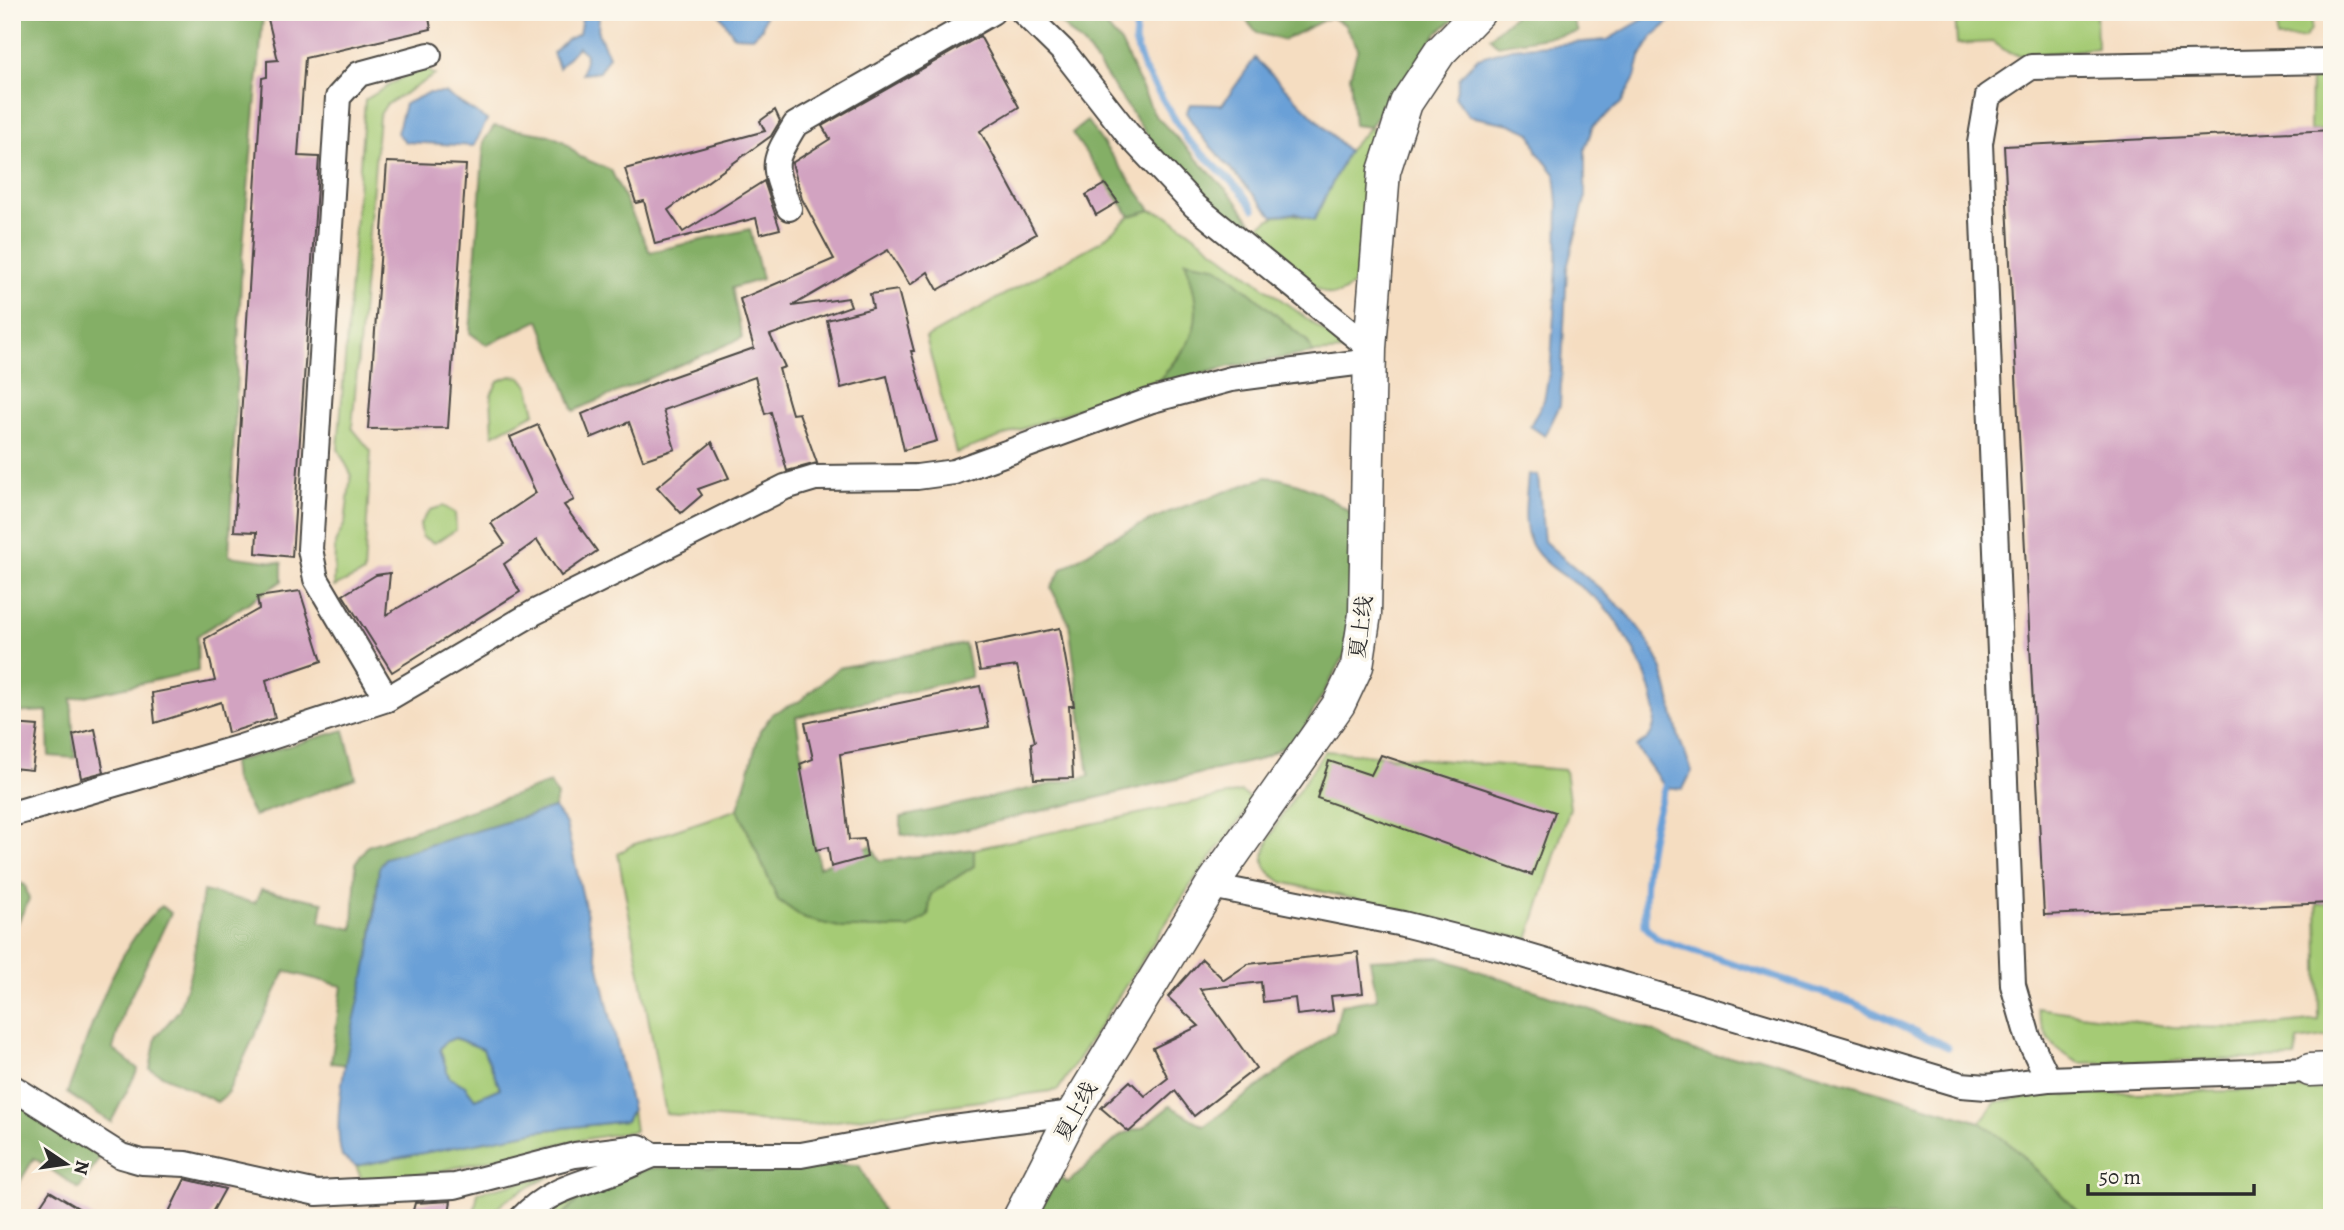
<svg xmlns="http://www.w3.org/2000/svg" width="2344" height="1230" font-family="Alegreya,'Noto Serif SC',serif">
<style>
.green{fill:#a5cb75;stroke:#687b50;stroke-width:2}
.forest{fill:#84af66;stroke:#586d48;stroke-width:2}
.water{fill:#6aa0d7;stroke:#4a6681;stroke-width:2;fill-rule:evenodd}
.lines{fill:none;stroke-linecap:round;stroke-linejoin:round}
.stream{stroke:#6aa0d7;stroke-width:7}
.building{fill:#d2a3c1}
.minor-casing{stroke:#494642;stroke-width:28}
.tertiary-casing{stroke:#494642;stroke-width:35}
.minor{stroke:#fff;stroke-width:24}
.tertiary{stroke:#fff;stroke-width:32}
.labels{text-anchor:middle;stroke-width:7;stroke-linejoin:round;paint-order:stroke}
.street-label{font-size:21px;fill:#2b2b2b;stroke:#fbf7ec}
</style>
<rect width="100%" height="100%" fill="#fbf7ec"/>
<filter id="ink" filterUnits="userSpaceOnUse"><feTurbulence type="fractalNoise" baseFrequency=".0143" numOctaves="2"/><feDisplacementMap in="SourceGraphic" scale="14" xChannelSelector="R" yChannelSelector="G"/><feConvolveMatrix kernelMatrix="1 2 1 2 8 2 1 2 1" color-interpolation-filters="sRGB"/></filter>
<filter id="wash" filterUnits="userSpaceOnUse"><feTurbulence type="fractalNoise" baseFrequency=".00686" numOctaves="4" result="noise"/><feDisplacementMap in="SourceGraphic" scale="28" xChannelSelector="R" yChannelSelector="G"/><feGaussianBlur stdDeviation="1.57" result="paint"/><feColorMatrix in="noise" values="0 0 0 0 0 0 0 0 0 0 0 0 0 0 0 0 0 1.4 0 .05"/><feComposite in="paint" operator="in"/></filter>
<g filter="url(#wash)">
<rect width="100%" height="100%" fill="#f5ddc1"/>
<g class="green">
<path d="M1955 12H2096L2097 48 2026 56 2009 53 1993 42 1957 44Z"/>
<path d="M2277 12H2312L2311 29 2304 38 2277 39Z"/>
<path d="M421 66 435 75 386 105 379 116 352 428 371 451 364 573 334 587 335 543 345 523 351 474 338 449 365 100Z"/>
<path d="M2332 72V130L2310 131 2311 73Z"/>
<path d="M1370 127 1379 136 1368 190 1355 283C1348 289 1341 296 1331 294 1312 291 1264 248 1248 235 1273 215 1282 208 1314 220L1348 151Z"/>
<path d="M1151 210 1167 215 1337 341 1343 351 1313 353 1307 341 1186 261 1197 296 1198 317 1189 342 1160 379 956 453 926 338 1101 241 1130 216Z"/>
<path d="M511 376 521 377 529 387 535 413 493 435 491 395 498 381Z"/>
<path d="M443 506 455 513 456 530 434 543 422 537 420 524 430 510Z"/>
<path d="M1325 751 1565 770 1570 808 1528 940 1282 882C1272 875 1262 869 1264 856 1267 831 1310 775 1325 751Z"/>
<path d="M1241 792 1254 801 1192 883 1058 1090 808 1125 666 1114 618 854 632 845 738 809 778 900 843 928H909L928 916 931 894 974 866V849Z"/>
<path d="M2332 903V1036L2298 1041 2295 1058 2080 1063C2050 1049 2046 1038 2037 1008L2173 1027 2246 1028 2319 1020 2317 904Z"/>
<path d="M455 1038 483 1049 500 1088 475 1099 465 1086 449 1077 440 1049 445 1042Z"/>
<path d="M2332 1089V1218H2085L2017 1151 1980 1122 1996 1102 2040 1095Z"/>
<path d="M632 1110 635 1131 573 1141 432 1173 362 1180 356 1166 538 1131 626 1121Z"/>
<path d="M553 1175C532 1186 503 1196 490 1218H473L478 1192Z"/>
<path d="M585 1194 559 1218H539L546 1210Z"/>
</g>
<g class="forest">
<path d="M12 12H281L263 17 242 258 229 556 282 563V581L197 636 198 671 71 699 75 758 49 756 47 711 12 713Z"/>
<path d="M1049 12H1094L1121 43 1154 114 1234 198 1253 224 1241 228 1182 174 1147 135 1089 51Z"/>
<path d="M1249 12H1463L1437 33 1370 127 1354 125 1350 76 1358 48 1344 24 1330 17 1284 40 1257 33 1245 19Z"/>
<path d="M1518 12H1570L1578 32 1497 45 1490 37Z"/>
<path d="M1087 121 1151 210 1130 216 1072 133Z"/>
<path d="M494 126 549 135 563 141 580 157 611 170 650 252 750 229 762 279 732 288 742 338 574 411 539 320 487 345 470 333 484 141Z"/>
<path d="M1185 261 1214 266 1229 275 1307 341 1313 353 1228 367 1164 384 1160 379C1200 337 1204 316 1185 261Z"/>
<path d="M1266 477C1297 479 1325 494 1350 512L1354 590 1346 653 1298 739 1258 760 922 839 901 834V817L1089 776 1069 623 1051 588 1062 569 1110 539 1169 512Z"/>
<path d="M965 644 971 677 796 717 819 867 871 846 880 861 974 849V866L931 894 928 916 909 928H843L805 919 778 900 738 809 760 731 773 713 800 701 838 668Z"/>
<path d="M344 730 356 778 254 816 234 780 232 762Z"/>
<path d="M550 783 557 796 554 808 385 858 379 868 370 951 347 1065 331 1063 342 986 285 971 227 1094 217 1102 150 1069 156 1037 179 1010 192 968 203 891 255 903 261 890 323 902 320 922 353 929 356 863 367 846Z"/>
<path d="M12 880 25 885 29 899 12 935Z"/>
<path d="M161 906 171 913 124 1010 113 1049 138 1069 111 1122 67 1093C92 1030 110 954 161 906Z"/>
<path d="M1438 957 1655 1032C1685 1053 1721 1060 1757 1056L1980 1122 2011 1145 2085 1218H1034L1060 1177 1068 1183 1122 1134 1142 1128 1170 1106 1204 1126 1335 1031 1341 1005 1377 999 1370 960Z"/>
<path d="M12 1100 100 1157 79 1189 34 1158 12 1195Z"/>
<path d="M831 1164 859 1165 882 1210V1218H559L586 1193 648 1168Z"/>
</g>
<g class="water">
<path d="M583 12H599L598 33 609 56 599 72 582 74 586 54 578 47 559 68 553 53 566 40 579 34Z"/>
<path d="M718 12H766L762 28 753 37 734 36Z"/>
<path d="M1656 12H1681L1653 36 1640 57 1635 78 1621 103 1593 126 1585 149V199L1567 268 1560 405 1545 436 1530 426 1544 400 1551 362 1557 265 1558 202 1555 174 1538 153 1531 133 1510 124 1469 116 1455 97 1460 77 1478 58 1512 48 1607 40Z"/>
<path d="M1255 58 1348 151 1314 220 1295 213 1273 216 1203 138 1186 113 1190 104 1222 105Z"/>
<path d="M428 93H445L487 120 474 146 406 142 397 133 405 104Z"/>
<path d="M1528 474 1538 476 1544 541C1583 578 1637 609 1659 662 1668 684 1671 707 1677 730 1680 744 1687 757 1692 771L1683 789 1665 787 1636 747C1640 744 1647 741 1649 737 1671 707 1626 630 1604 606 1584 584 1545 571 1531 543 1521 524 1527 494 1528 474Z"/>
<path d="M554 808 566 824 632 1110 626 1121 538 1131 356 1166 342 1157C328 1106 359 1008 369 954 375 926 376 896 379 868L385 858ZM455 1038 483 1049 500 1088 475 1099 465 1086 449 1077 440 1049 445 1042Z"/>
</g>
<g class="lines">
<g class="stream">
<path d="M1137 12 1135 42 1143 67 1187 139 1241 191 1254 209"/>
<path d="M1665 787C1648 837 1644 873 1645 926L1658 939 1854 1003 1948 1047"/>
</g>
</g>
<g id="blocks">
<g class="building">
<path d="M297 12H428L431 29 305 58 298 156 319 157 292 557 256 553 257 532 234 531 262 78 267 77V61L278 60 268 19Z"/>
<path d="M980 36 1019 107 980 131 1036 234 938 290 928 272 910 285 888 250 792 306 848 298 851 306 770 335 785 367 779 369 792 414 799 413 817 463 787 471 771 412 765 414 755 377 663 410 675 449 643 460 629 422 591 438 582 414 660 381 754 348 740 299 834 259 802 199 792 163 830 139 822 126Z"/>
<path d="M775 110 780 121 771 136 668 210 683 232 764 181 780 229 760 234 756 218 655 244 644 201 636 203 625 169 765 131 760 121Z"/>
<path d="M2332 130V903L2044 915 2004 146Z"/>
<path d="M387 162 466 165 448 428 368 429Z"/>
<path d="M1105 184 1118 202 1096 215 1086 195Z"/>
<path d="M898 290 914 351H911L937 441 904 450 887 376 841 388 827 320 873 308 870 294Z"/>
<path d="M538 425 574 500 564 505 597 551 561 576 537 540 504 564 520 592 392 672 343 595 376 575 390 573 386 615 505 544 491 523 536 493 510 437Z"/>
<path d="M712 442 729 478 698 489 702 495 681 513 657 487Z"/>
<path d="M300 591 322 661 266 680 275 718 228 733 221 702 155 723 152 693 215 681 205 639 259 609 257 597Z"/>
<path d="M1060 628 1074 706H1069L1073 778 1034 779 1031 743 1035 742 1017 666 980 671 975 645Z"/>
<path d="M980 686 989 727 840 754 849 840 864 839 867 857 831 867 828 847 816 850 800 764 813 759 805 723Z"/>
<path d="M12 724 38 726 32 770 12 768Z"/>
<path d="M95 729 104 772 81 778 73 735Z"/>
<path d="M1381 755 1555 812 1532 875 1317 798 1329 761 1371 775Z"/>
<path d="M1358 952 1363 993 1331 996 1333 1011 1297 1015 1295 998 1263 1002 1261 982 1200 989 1256 1068 1194 1116 1175 1091 1129 1132 1101 1108 1130 1081 1145 1096 1168 1078 1153 1048 1199 1026 1168 997 1202 959 1224 980 1248 964Z"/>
<path d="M185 1179 225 1189 209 1218H166Z"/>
<path d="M50 1191 95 1218H32Z"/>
<path d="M451 1201 448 1218H411L415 1203Z"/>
</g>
</g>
</g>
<g filter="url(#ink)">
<use href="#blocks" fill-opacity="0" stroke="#494642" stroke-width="2"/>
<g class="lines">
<g class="minor-casing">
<g id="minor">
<path d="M1023 12 1063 51 1127 133 1195 206 1370 348"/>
<path d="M789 208C773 164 770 166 795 125L992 12"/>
<path d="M387 699 316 579 310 549 338 97 359 74 429 55"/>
<path d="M12 814 241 747 387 699 535 612 785 487 815 478 917 477 954 472 1149 401 1231 379 1371 361"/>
<path d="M1211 886 1403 924 1503 949 1961 1085 1987 1087 2048 1079"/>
<path d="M2310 1070 2048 1079 2028 1037 2013 985 1980 143 1988 96 2031 67 2332 61"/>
<path d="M12 1087 121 1156 142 1162 186 1164 317 1193 455 1186 575 1155 639 1147 653 1155H801L937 1130 1073 1113"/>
<path d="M522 1218C547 1191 574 1186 607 1174 623 1169 638 1161 653 1155"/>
</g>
</g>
<g class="tertiary-casing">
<g id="tertiary">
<path d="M2310 1070 2332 1069"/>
<path d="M1019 1218 1073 1113 1211 886 1339 704 1357 666 1365 614 1370 348 1384 171 1406 103 1440 52 1479 12"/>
</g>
</g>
<use href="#minor" class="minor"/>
<use href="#tertiary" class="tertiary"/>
</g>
</g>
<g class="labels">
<g class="street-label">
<text transform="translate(1361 627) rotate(-83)" y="7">夏上线</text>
<text transform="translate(1076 1111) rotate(-61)" y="7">夏上线</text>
</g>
</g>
<rect width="2344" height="1230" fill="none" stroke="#fbf7ec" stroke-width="42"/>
<g transform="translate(66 1164) rotate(103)" stroke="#fbf7ec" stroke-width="5" paint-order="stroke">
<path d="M0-5L12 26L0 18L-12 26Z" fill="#2b2b2b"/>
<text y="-10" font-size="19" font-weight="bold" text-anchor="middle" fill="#2b2b2b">N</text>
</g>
<path d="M2088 1184v10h166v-10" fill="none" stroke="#2b2b2b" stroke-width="3.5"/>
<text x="2099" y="1184" font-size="21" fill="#2b2b2b" stroke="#fbf7ec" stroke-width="5" paint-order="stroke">50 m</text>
</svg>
